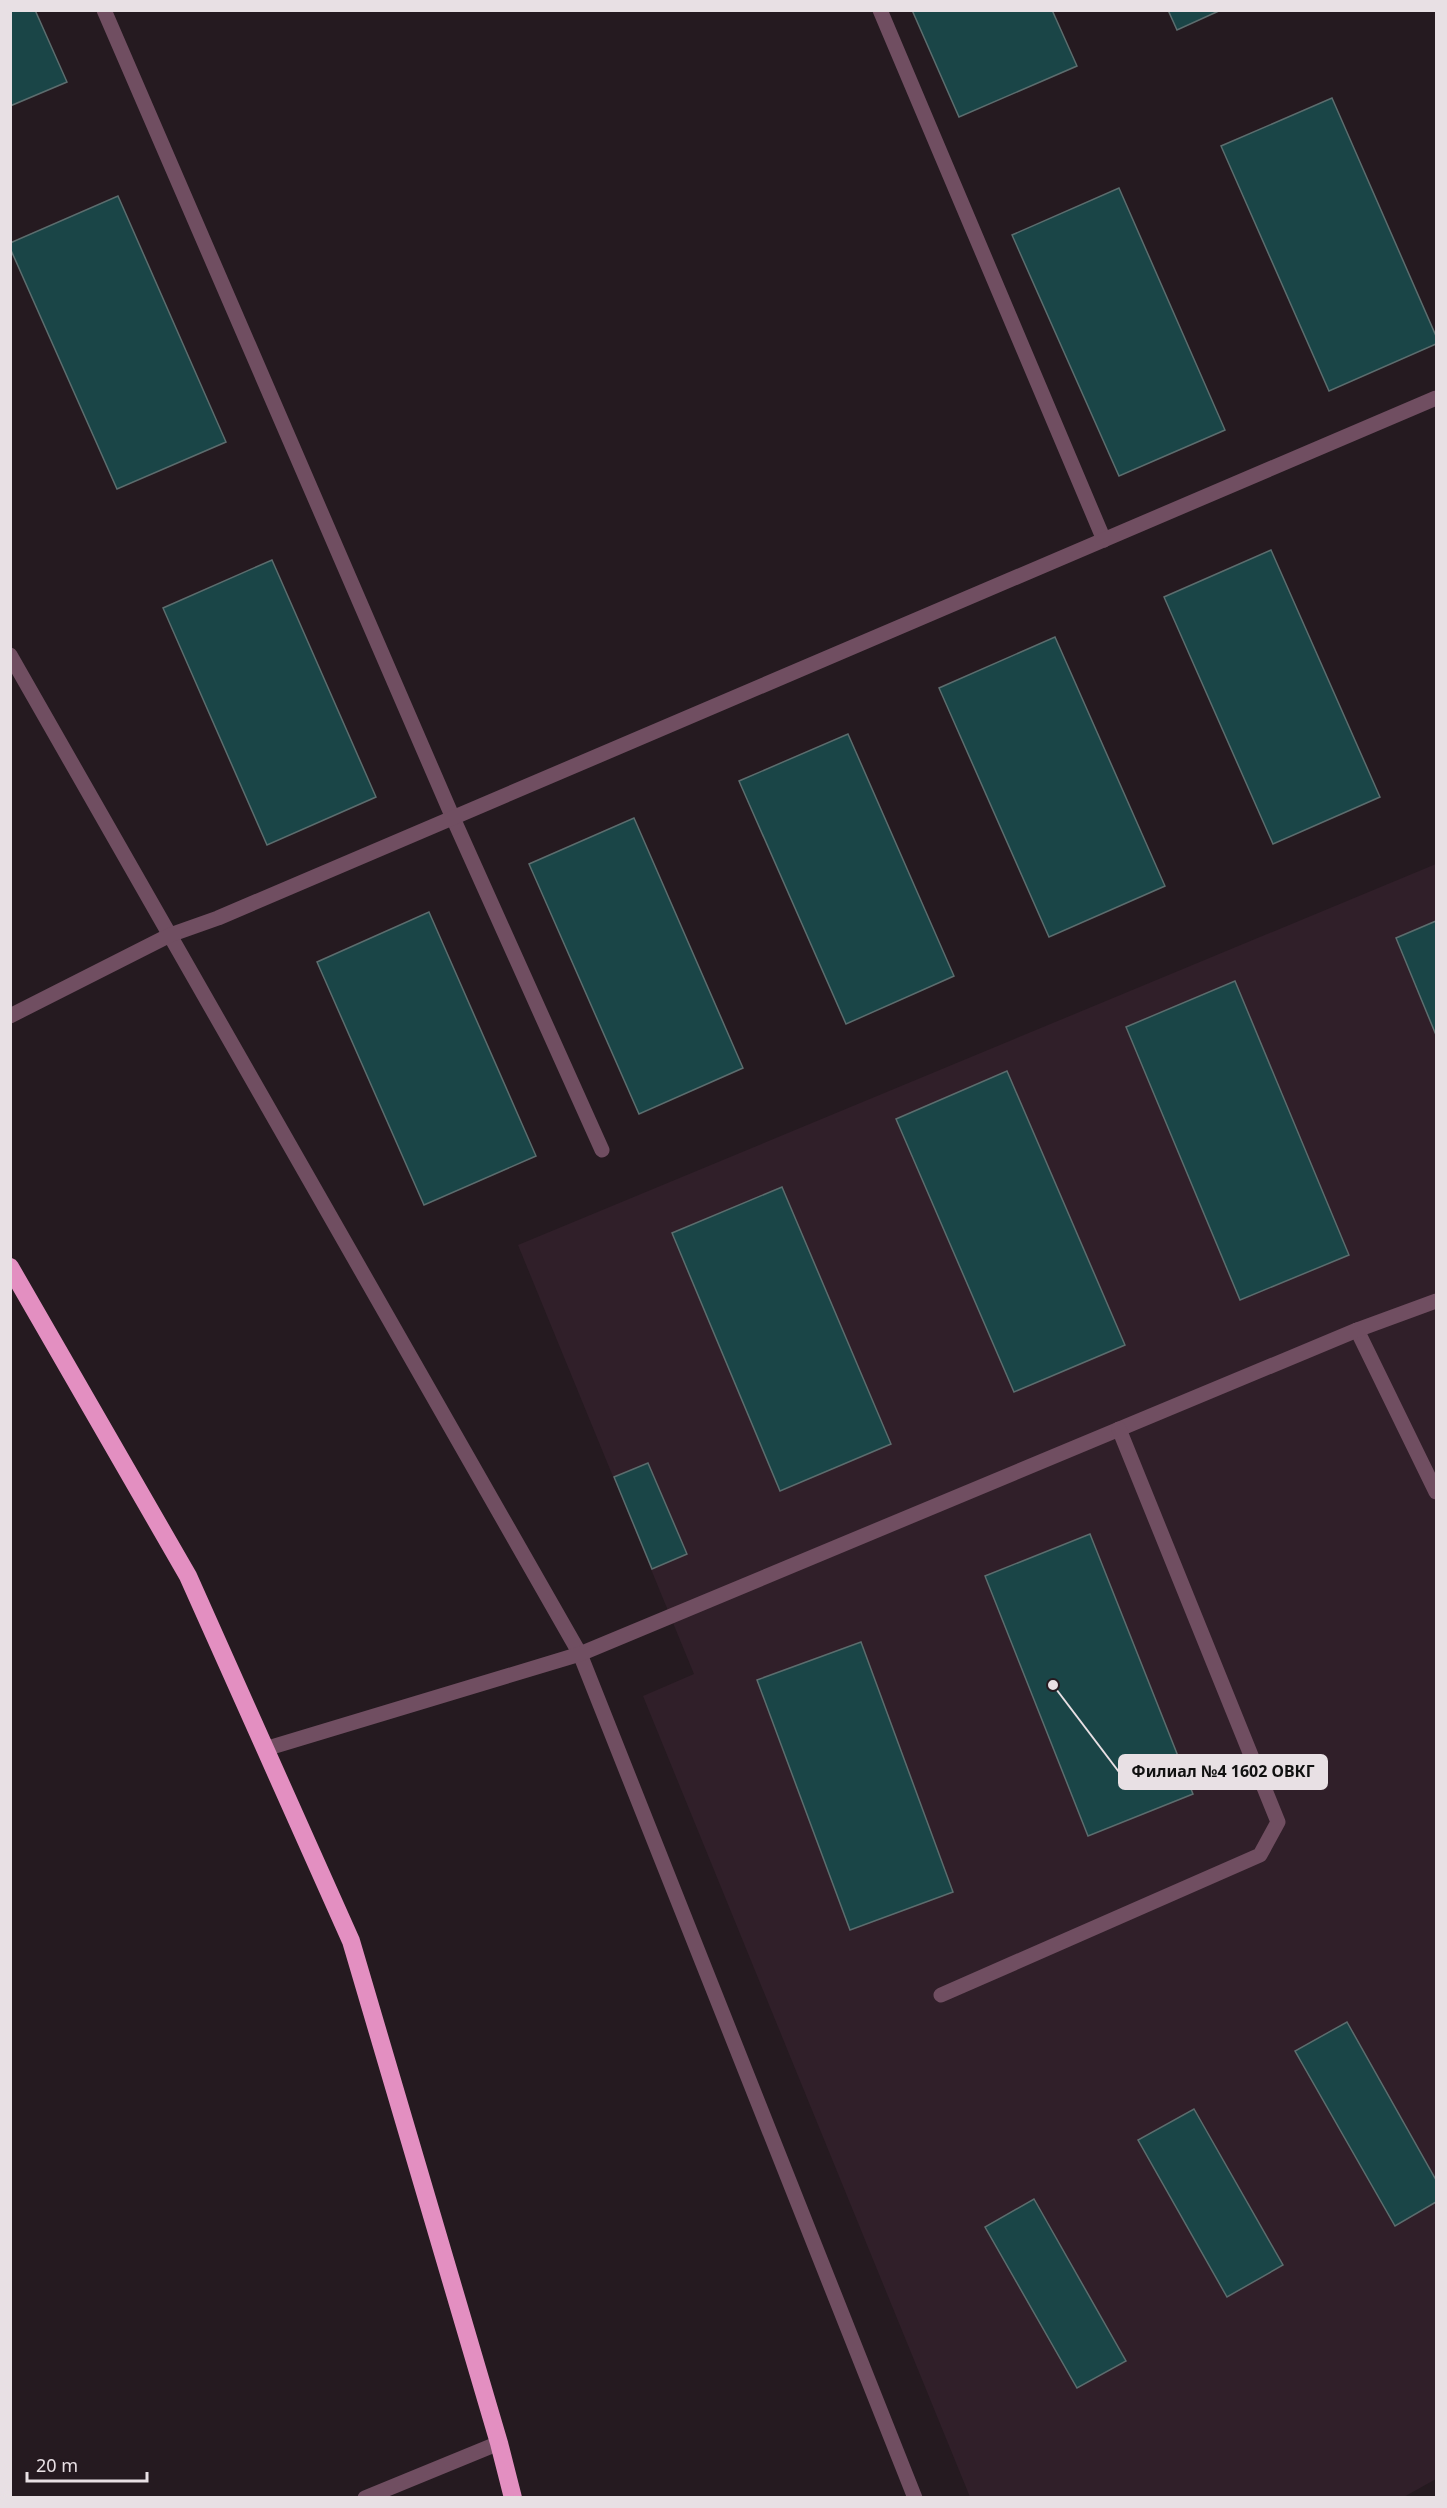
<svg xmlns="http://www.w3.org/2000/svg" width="1447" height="2508" font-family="'Noto Sans',sans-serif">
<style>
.built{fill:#301f29}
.building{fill:#1a4547;stroke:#5c6d6e;stroke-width:1.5}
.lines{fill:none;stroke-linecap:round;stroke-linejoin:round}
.lane{stroke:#704e61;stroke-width:15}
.highway{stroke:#e38fc1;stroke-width:18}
.leader{fill:none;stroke:#e8e0e4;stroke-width:2}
.callout-dot{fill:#e8e0e4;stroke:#251a20;stroke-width:2}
.callout{fill:#e8e0e4;stroke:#e8e0e4;stroke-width:2}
.callout-label{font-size:16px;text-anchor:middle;font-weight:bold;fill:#111}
</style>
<rect width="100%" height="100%" fill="#251a20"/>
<path class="built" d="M1436 864V2479L1402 2498 970 2497 643 1696 694 1674 518 1245Z"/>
<g class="building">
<path d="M10 10H35L67 82 10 106Z"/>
<path d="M912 10H1052L1077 66 959 117Z"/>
<path d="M1168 10H1221L1177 30Z"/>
<path d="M1332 98 1436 336V344L1329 391 1221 146Z"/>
<path d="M1119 188 1225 430 1119 476 1012 235Z"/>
<path d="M118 196 226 442 117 489 10 248V243Z"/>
<path d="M1271 550 1380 797 1273 844 1164 597Z"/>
<path d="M272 560 376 797 267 845 163 608Z"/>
<path d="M1055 637 1165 886 1049 937 939 688Z"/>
<path d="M848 734 954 976 846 1024 739 781Z"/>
<path d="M634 818 743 1068 639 1114 529 864Z"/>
<path d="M429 912 536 1156 424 1205 317 962Z"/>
<path d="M1436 921V1035L1396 938Z"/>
<path d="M1235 981 1349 1255 1240 1300 1126 1027Z"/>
<path d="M1007 1071 1125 1345 1014 1392 896 1119Z"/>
<path d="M782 1187 891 1444 780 1491 672 1233Z"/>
<path d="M648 1463 687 1554 652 1569 614 1477Z"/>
<path d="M1090 1534 1193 1794 1088 1836 985 1576Z"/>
<path d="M861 1642 953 1892 850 1930 757 1680Z"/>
<path d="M1347 2022 1436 2180V2202L1395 2226 1295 2051Z"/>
<path d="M1194 2109 1283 2265 1227 2297 1138 2140Z"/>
<path d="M1034 2199 1126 2361 1077 2388 985 2227Z"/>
</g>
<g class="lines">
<g class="lane">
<path d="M104 10 453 818 602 1150"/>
<path d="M880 10 1104 540"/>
<path d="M10 655 580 1654 915 2498"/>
<path d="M10 1016 170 935 218 918 1436 398"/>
<path d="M1357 1330 1436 1492"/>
<path d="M265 1749 580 1654 1357 1330 1436 1301"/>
<path d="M941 1995 1260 1855 1278 1822 1119 1429"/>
<path d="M365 2498 499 2443"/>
</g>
<path class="highway" d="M10 1267 188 1576 351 1941 499 2443 513 2498"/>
</g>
<path class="leader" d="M1053 1685L1119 1772"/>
<circle class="callout-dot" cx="1053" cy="1685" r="6"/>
<rect class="callout" x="1119" y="1755" width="208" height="34" rx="6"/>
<g class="callout-label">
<text x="1223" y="1777">Филиал №4 1602 ОВКГ</text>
</g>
<rect width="1447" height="2508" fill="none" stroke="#e8e0e4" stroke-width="24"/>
<path d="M27 2472v9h120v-9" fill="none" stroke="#e8e0e4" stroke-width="3"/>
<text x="36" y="2472" font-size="18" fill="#e8e0e4" stroke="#251a20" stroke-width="4.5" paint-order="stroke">20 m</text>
</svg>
